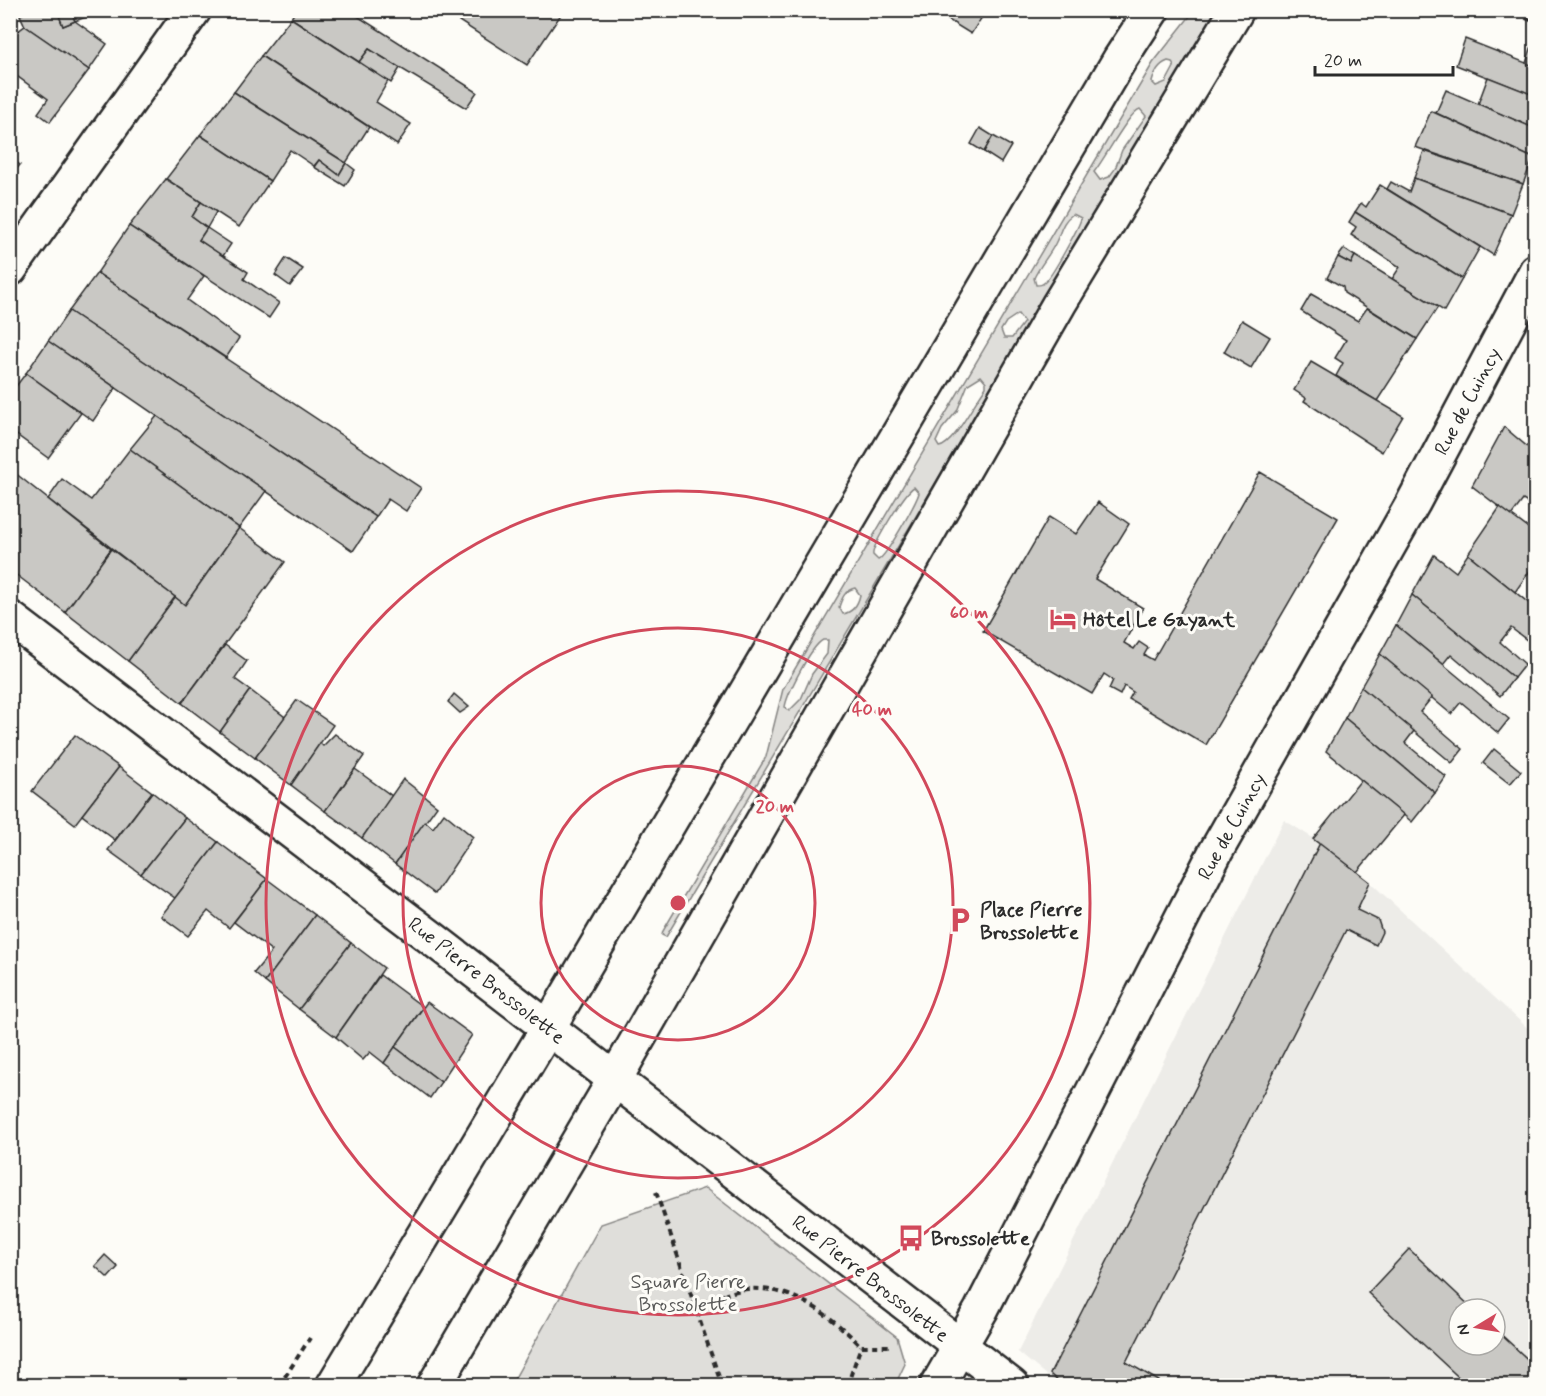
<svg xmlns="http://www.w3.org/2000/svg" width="1546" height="1396" font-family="Mynerve,sans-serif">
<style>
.built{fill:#edece8;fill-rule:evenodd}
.green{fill:#dfdeda;stroke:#858482;stroke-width:1.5;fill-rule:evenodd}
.building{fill:#c9c8c4;stroke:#2b2b2b;stroke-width:1.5}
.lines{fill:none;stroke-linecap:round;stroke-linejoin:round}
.street-casing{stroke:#2b2b2b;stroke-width:38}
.secondary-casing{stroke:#2b2b2b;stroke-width:38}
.primary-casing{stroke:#2b2b2b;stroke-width:38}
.highway-casing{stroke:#2b2b2b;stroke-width:38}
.path{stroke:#2b2b2b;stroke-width:4;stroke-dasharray:6 4.5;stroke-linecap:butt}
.street{stroke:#fdfcf7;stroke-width:33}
.secondary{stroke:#fdfcf7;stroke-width:33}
.primary{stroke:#fdfcf7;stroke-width:33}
.highway{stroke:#fdfcf7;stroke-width:33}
.ring{fill:none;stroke:#d1495b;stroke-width:3}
.labels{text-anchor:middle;stroke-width:6;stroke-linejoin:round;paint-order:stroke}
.street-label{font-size:20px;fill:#2b2b2b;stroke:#fdfcf7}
.poi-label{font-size:20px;font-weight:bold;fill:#2b2b2b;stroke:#fdfcf7;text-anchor:start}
.park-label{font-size:20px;fill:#585857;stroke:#fdfcf7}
.centre{fill:#d1495b;stroke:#fdfcf7;stroke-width:3}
.ring-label{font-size:18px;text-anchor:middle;font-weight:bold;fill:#d1495b;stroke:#fdfcf7;stroke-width:6;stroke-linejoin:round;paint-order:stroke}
</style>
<rect width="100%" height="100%" fill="#fdfcf7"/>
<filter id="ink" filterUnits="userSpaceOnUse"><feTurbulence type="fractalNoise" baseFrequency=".0167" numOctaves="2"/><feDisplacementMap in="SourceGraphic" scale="12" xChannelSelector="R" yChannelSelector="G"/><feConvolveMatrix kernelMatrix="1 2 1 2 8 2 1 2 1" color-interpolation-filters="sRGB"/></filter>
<g filter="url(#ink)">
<path class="built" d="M1284 820 1321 843 1370 882 1535 1035V1385H1058L1018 1352ZM1459 1309H1495V1345H1459Z"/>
<g class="green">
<path d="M1194 11H1216L666 937 662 935 663 931 766 757 783 689 1153 63ZM1168 61 1172 62 1174 67 1166 82 1156 86 1152 82C1155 72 1158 65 1168 61ZM1140 109 1146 116 1122 150 1115 169 1109 177 1100 180 1094 172C1104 160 1130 111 1140 109ZM1073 214 1081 218C1081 224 1051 278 1045 282 1042 285 1040 285 1036 285L1034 278C1040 265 1049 256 1055 244 1061 233 1061 222 1073 214ZM1018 314 1024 322 1012 338H1004L1001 330 1006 322ZM981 376 986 382V387C974 402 954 445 939 447L936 442 942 429 957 411 968 384ZM914 487 919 493C916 503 886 557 878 560L873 555C871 547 905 492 914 487ZM855 588 860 595C858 604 853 612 843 614L839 607C842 598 845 590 855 588ZM823 640H828L827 654 812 674 801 699 789 711 785 707C787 694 811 646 823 640Z"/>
<path d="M705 1188 897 1337 905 1364 895 1385H511L601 1224Z"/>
</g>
<g class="building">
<path d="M31 10H57L63 26 75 21 107 44 89 70 25 26 20 15Z"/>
<path d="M57 10H71L75 21 63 26Z"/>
<path d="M71 10H105L75 21Z"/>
<path d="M296 10H348L477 92 466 108 369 49 359 62 291 18Z"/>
<path d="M442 10H564L527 65Z"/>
<path d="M979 10 984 14 971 34 934 11Z"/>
<path d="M291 18 388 81 376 102 411 124 397 145 261 56Z"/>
<path d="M25 26 89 70 50 122 38 113 48 99 10 71V37Z"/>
<path d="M1465 39 1536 67V96L1456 65Z"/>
<path d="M1533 43H1536V67L1526 63Z"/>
<path d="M369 49 400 68 391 83 359 62Z"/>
<path d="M261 56 369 127 346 163 234 92Z"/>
<path d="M1488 77 1536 96V129L1478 104Z"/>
<path d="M1446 90 1536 129 1533 158 1436 113Z"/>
<path d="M234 92 346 163 339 175 319 160 314 166 290 150 270 181 200 135Z"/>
<path d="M1431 111 1533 158 1523 184 1415 147Z"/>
<path d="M980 128 993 136 984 152 971 144Z"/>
<path d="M200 135 270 181 239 227 166 179Z"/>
<path d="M993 136 1011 146 1001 163 984 152Z"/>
<path d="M1424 151 1523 184 1511 214 1414 178Z"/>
<path d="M10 158 20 165 15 171 10 170Z"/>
<path d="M319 160 339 175 346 163 355 170 345 186 314 167Z"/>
<path d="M1414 178 1511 214 1493 255 1387 189 1391 182 1409 192Z"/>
<path d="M166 179 201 202 192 217 207 228 199 240 248 272 244 279 279 303 269 318 129 226Z"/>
<path d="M1380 185 1480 247 1462 279 1355 212 1361 203 1366 207Z"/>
<path d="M201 202 216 212 207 228 192 217Z"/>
<path d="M1355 212 1462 279 1444 311 1392 279 1400 267 1351 235 1356 227 1349 222Z"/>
<path d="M129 226 204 276 187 300 239 338 226 358 97 273Z"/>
<path d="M207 228 231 244 223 256 199 240Z"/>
<path d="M1344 249 1355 256 1351 264 1338 257Z"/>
<path d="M1355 256 1438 307 1417 339 1344 293 1343 287 1327 278 1338 257 1351 264Z"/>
<path d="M286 258 303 269 290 286 275 275Z"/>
<path d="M97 273 421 488 406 511 388 499 376 517 69 311Z"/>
<path d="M1311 294 1358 321 1367 308 1417 339 1377 401 1336 376 1343 363 1335 358 1346 340 1301 311Z"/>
<path d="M69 311 376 517 353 551 48 341Z"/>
<path d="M1242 320 1270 337 1251 368 1224 352Z"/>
<path d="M48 341 116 388 93 421 26 373Z"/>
<path d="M1311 362 1403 416 1382 452 1304 401 1306 398 1294 390Z"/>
<path d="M26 373 81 413 48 458 10 430V394Z"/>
<path d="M157 416 266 491 239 528 130 449Z"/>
<path d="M1504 427 1536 454V508L1523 500 1511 516 1472 486Z"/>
<path d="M130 449 239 528 185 605 48 499 62 479 91 500Z"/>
<path d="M10 469 111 549 65 612 10 570Z"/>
<path d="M1260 472 1338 518 1206 745 1129 699 1133 692 1124 686 1120 695 1109 689 1113 680 1104 674 1092 694 983 631 1049 517 1076 534 1098 502 1129 524 1095 579 1143 608 1124 643 1134 649 1139 642 1148 648 1144 655 1153 660Z"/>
<path d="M1500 507 1536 534V562L1515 592 1468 554Z"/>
<path d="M239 528 285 562 182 703 128 661 175 597 185 605Z"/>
<path d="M111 549 175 597 128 661 65 612Z"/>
<path d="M1468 554 1536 609V647L1511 628 1500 642 1525 664 1514 678 1412 595 1434 555 1456 572Z"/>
<path d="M1412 595 1514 678 1500 696 1451 654 1443 664 1396 625Z"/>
<path d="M1396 625 1509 719 1498 733 1461 702 1451 714 1380 654Z"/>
<path d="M225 645 247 661 235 679 250 690 220 732 182 703Z"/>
<path d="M1380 654 1432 697 1420 712 1463 749 1452 763 1361 687Z"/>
<path d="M1361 687 1414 731 1405 743 1446 777 1435 793 1345 718Z"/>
<path d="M250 690 285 717 255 758 220 732Z"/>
<path d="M454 694 469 707 460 713 448 702Z"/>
<path d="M297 700 333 725 291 785 255 758Z"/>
<path d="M1345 718 1435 793 1412 822 1326 751Z"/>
<path d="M335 734 364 756 325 811 291 785 320 743 323 746Z"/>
<path d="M75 735 119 767 75 824 32 791Z"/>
<path d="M1494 749 1521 771 1510 784 1483 763Z"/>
<path d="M119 767 152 792 115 840 82 815Z"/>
<path d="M355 769 392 796 362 838 325 811Z"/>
<path d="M403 779 437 806 395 864 362 838Z"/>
<path d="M1361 780 1404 815 1357 872 1313 839Z"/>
<path d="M152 792 185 818 141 874 108 850Z"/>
<path d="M444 813 473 837 435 894 395 864 425 821 433 828Z"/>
<path d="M185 818 218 842 175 898 141 874Z"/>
<path d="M218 842 267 879 229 928 208 911 188 936 161 916Z"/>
<path d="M1320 843 1370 882 1357 910 1378 920 1382 932 1376 945 1346 930 1126 1362 1159 1381 1156 1386H1063L1050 1374Z"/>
<path d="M267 879 315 915 265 982 254 973 272 951 234 922Z"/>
<path d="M315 915 351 943 299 1009 265 982Z"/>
<path d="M351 943 384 968 336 1037 299 1009Z"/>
<path d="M380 975 423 1007 384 1063 370 1052 363 1060 336 1037Z"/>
<path d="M427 1002 472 1035 441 1082 395 1047Z"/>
<path d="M395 1047 441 1082 430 1098 384 1063Z"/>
<path d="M1409 1249 1473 1309H1459V1345H1495V1329L1536 1367V1386H1468L1368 1293Z"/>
<path d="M105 1255 118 1267 108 1278 95 1266Z"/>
</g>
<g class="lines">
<g class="street-casing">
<g id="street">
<path d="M10 618 433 939 1012 1386"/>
<path d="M937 1386 981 1310 1215 853 1413 503 1536 271"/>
</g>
</g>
<g class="secondary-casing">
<path id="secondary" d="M10 269 194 10"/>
</g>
<g class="primary-casing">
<g id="primary">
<path d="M548 1028 1120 59 1152 10"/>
<path d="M615 1079 1059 304 1237 10"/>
</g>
</g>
<g class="highway-casing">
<g id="highway">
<path d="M333 1386 548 1028"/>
<path d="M434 1386 615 1079"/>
</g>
</g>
<g class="path">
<path d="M1506 10 1536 22"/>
<path d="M656 1192 722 1386"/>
<path d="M693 1306C710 1301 730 1291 747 1289 794 1286 830 1315 861 1346H893"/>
<path d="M279 1386 310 1338"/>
<path d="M847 1386 861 1346"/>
</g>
<use href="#street" class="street"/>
<use href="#secondary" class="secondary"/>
<use href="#primary" class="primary"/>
<use href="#highway" class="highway"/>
</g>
</g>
<g class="ring">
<circle cx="678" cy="903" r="137"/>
<circle cx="678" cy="903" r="275"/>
<circle cx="678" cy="903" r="412"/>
</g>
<defs>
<g id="hotel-bare" transform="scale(2.07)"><path d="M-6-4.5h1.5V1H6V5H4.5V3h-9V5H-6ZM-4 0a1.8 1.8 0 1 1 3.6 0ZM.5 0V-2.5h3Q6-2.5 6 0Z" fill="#d1495b" stroke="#fdfcf7" stroke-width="2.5" paint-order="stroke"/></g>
<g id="parking-bare" transform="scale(2.07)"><path d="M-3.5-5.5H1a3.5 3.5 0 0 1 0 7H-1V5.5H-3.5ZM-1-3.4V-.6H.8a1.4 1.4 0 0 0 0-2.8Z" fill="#d1495b" stroke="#fdfcf7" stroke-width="2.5" paint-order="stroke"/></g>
<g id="bus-bare" transform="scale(2.07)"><path d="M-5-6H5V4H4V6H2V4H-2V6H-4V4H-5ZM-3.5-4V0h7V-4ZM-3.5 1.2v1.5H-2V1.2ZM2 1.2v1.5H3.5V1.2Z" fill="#d1495b" stroke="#fdfcf7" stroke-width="2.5" paint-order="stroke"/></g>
</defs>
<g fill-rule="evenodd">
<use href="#hotel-bare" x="1063" y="619"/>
<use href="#parking-bare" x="960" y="920"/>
<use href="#bus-bare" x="911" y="1238"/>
</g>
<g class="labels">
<g class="street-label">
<text transform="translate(1467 401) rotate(-62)" y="7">Rue de Cuincy</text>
<text transform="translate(1231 826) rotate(-61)" y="7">Rue de Cuincy</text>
<text transform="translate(487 980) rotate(38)" y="7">Rue Pierre Brossolette</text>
<text transform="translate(871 1278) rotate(38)" y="7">Rue Pierre Brossolette</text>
</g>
<g class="poi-label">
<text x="1083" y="626">Hôtel Le Gayant</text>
<text x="980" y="916">Place Pierre<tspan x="980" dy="23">Brossolette</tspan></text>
<text x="931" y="1245">Brossolette</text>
</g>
<g class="park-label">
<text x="688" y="1288">Square Pierre<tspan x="688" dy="23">Brossolette</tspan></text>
</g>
</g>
<circle cx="678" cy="903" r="9" class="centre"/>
<g class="ring-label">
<text x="969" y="618">60 m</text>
<text x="872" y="715">40 m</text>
<text x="775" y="812">20 m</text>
</g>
<rect width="1546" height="1396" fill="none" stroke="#fdfcf7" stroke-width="36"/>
<rect x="18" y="18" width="1510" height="1360" fill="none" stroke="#2b2b2b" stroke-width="2" filter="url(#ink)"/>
<g transform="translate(1477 1327) rotate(259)"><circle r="28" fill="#fdfcf7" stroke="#a9a8a5" stroke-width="1.5"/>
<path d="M0-4.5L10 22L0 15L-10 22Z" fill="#d1495b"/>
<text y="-9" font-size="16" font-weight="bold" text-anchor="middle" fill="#2b2b2b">N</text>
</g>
<path d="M1315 66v9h138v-9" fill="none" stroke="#2b2b2b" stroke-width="3"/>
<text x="1324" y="66" font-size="18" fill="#2b2b2b" stroke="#fdfcf7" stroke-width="4.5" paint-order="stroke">20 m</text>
</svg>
